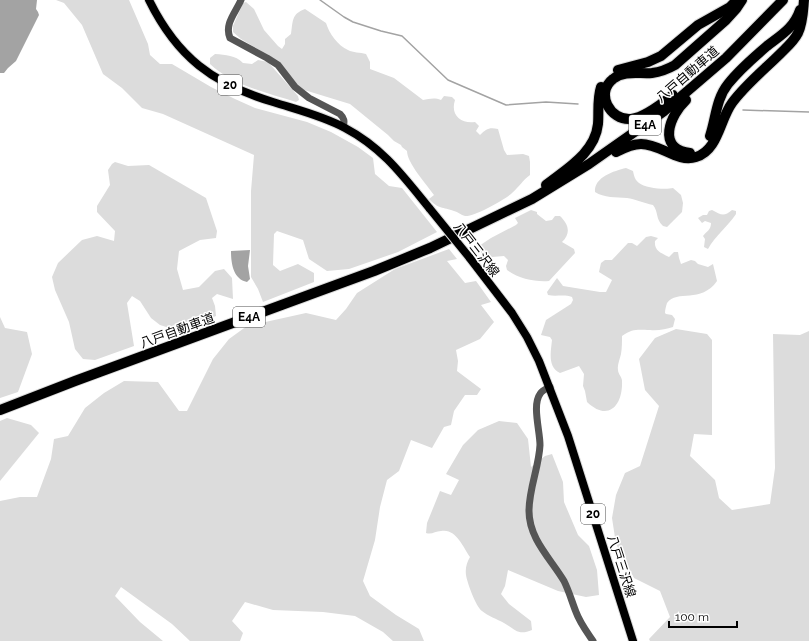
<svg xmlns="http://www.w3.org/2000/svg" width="809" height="641" font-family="Raleway,'Noto Sans JP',sans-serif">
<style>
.green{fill:#dcdcdc}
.water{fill:#a3a3a3}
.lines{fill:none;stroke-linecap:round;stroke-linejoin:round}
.stream{stroke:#a3a3a3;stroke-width:1.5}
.primary-casing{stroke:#dbdbdb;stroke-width:10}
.motorway-casing{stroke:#dbdbdb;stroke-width:12}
.tertiary{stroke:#555;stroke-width:7}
.primary{stroke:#000;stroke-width:8}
.motorway{stroke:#000;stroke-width:10}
.primary-bridge-casing{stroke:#dbdbdb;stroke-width:10;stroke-linecap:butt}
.primary-bridge{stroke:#000;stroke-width:8}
.labels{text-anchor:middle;stroke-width:3;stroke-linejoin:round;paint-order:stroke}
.shield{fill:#fff;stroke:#4c4c4c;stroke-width:1}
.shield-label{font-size:12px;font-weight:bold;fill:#000}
.street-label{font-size:13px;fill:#000;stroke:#fff}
</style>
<rect width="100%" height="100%" fill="#fff"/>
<g class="green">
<path d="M56 0H129L148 44 150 55 160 64H172L211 87 235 99 255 108 307 122 331 132 358 147 373 158 375 174 389 186 402 188 437 232 398 252 349 269 327 271 309 259 303 240 277 231 274 234 273 265 280 271 298 264 314 273V282L263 302 258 289 251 277V191L254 155 163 114 142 108 122 88 103 74 82 25 64 3Z"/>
<path d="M246 2 254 9 264 30 278 46 282 49 285 44V39L291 34C293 22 291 14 305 9L326 23C329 33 338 46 348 50 353 53 360 52 366 54L370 62V69L394 78 423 100C429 99 434 97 441 100L444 96 452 97 455 100C450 115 461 124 475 122L479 126 476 131 480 135C486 129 489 127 498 129L504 150 507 155 523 154 529 156 530 162V175C523 180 519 187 512 193 506 199 474 217 465 216 461 215 458 212 454 211 443 207 438 209 429 199L434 195C427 185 407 163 407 151L402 147 401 145 394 141 388 135 350 104 301 89 276 60 241 39 233 32V26L243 3Z"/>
<path d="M215 54C226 55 235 55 243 63L252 64 258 60 268 62 298 96 299 100 296 102C267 93 232 85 210 64V58Z"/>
<path d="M115 162 128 166 149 165 206 198 217 231 216 238 200 240 179 251 177 269 183 290 199 287 215 271 224 269 232 278 233 299 217 294 212 298 215 306 216 316 179 331 160 325 151 318 140 301 132 296 127 303 134 346 95 360 83 359 75 349 69 322 55 290 52 277 58 263 82 240 97 236 114 241 115 231 97 212V206L110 185 108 170 112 164Z"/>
<path d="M626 168 633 171C634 176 635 180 639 183 645 188 665 190 673 188L681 195 683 203 682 212 667 227 663 226C655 218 659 213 653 205 644 203 635 199 627 198 616 197 604 198 595 192 594 177 614 171 626 168Z"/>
<path d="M531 210 537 212V214L546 221 552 220 555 216H560C569 225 571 233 562 242L574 249 575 253 549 281C535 282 519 279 507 270L506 266 508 260 504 256 492 257 481 253 479 246 491 238 516 225 518 223 515 218Z"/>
<path d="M712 210C721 215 724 217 732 210L736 211V214C728 226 715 236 708 249L704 247 705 239 703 236C707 231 711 230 711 223L705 221 702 223 698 218 703 215H707L709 211Z"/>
<path d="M651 236 658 238 655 241C654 251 661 253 669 257L674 252H678L679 258 681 264 691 260 695 261 698 264 708 267 713 264 717 281C701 304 677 289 667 303 666 306 665 310 665 313L666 314 672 315 675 319 673 327C666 329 658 331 650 330 639 330 633 328 622 336 622 342 622 348 621 354 620 359 617 365 618 370 618 374 622 377 622 381 623 406 608 422 587 402L585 391 583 386 584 374 579 366 560 373C547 367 551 351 552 340L550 337 541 335 546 320 571 304 573 300 572 297C564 294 556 297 548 295L547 292 557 278 563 286 600 292H606L612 280 599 272 601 263 605 260H612L628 243H632L637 246 646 237Z"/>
<path d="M449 249 457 259 447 261 465 283 476 281 491 302 481 305 494 322 480 339 456 350 458 361 457 371 481 389 477 395H465L454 411 451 425 444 427 432 448 411 440 399 471 387 480 380 507 375 540 363 581 370 596 396 615 419 629 424 641H393L383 632 355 616 323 612 273 610 245 602 232 621 243 633 240 641H190L172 624 121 587 115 596 140 622 163 641H0V501L20 497H37L51 459 54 439 68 436 85 408 104 393 124 381 158 382 179 411H187L213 359 229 339 247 326 306 313 336 320 346 309 357 293 395 269Z"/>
<path d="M0 317 5 328 27 332 32 354 18 392 0 398Z"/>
<path d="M676 329 707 334 712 340V435L694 434 690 456 715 480 719 498 732 510 770 504 775 468 773 334 800 335 809 331V641H650L649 639 670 617 660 591 634 578 616 544 612 518 616 495 625 473 640 466 659 406 645 390 639 359 655 338Z"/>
<path d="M7 418 31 425 39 433 0 481V421Z"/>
<path d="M499 421 517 423 528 439 531 467 545 456 552 454 563 482 564 502 578 535 589 546 597 570 599 595 586 597 558 591 508 570 505 586 501 594 509 604 531 621 532 630C518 636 515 629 504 623 497 619 488 616 482 611 476 607 467 582 466 575 465 568 467 562 470 557 463 547 456 528 441 531 435 531 432 535 426 533L427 523 440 491 451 495 459 480 446 474 463 445 478 430Z"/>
</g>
<g class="water">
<path d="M0 0H37L36 9 38 12 39 15 16 61 8 68 4 73H0Z"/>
<path d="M250 250 248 266 250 279 247 282C233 279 231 263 231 251Z"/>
</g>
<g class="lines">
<g class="stream">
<path d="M320 0 344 17 353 22 381 31 402 36 448 80 506 105 546 102 578 104"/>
<path d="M743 110 809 112"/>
</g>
<g class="primary-casing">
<g id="primary">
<path d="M149 0C177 57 213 84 273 102 298 110 323 116 345 128 383 148 403 176 430 209"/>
<path d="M469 257 512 313 527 337 539 361 568 436 633 641"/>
</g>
</g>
<g class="motorway-casing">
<g id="motorway">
<path d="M618 70 648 62 661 56 698 25 730 7 737 0"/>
<path d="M673 95C663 103 644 118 631 119 610 121 595 93 613 79 624 70 639 74 652 73 660 72 668 69 675 65L726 20 736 9 742 0"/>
<path d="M686 100C670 115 656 149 690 153"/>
<path d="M710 136C716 118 716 99 728 84 739 70 754 57 767 46 781 35 794 28 800 10"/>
<path d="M616 152C624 148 632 144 641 144 661 144 677 163 696 157 718 151 720 119 732 103 745 85 765 69 781 53 787 47 794 41 798 33 803 22 803 11 804 0"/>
<path d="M546 185C566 169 595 153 598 124 599 112 597 99 601 87"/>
<path d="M0 410 75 381 374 271 430 248 532 199 589 164 663 112 726 58 783 0"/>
</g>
</g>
<g class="tertiary">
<path d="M241 0C236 12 224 24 230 38L267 58 278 65 295 87 309 98 340 114C344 118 345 121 343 127"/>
<path d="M550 387C546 389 542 390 540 394 532 405 540 431 540 445 539 467 529 488 529 511 529 539 551 559 564 581 569 591 572 602 576 612 580 623 587 632 593 641"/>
</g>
<use href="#primary" class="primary"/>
<use href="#motorway" class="motorway"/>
<g class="primary-bridge-casing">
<path id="primary-bridge" d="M430 209 469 257"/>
</g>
<use href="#primary-bridge" class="primary-bridge"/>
</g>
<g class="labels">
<g class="shield">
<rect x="218" y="75" width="24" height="20" rx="3"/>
<rect x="629" y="115" width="32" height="20" rx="3"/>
<rect x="233" y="307" width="32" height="20" rx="3"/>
<rect x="581" y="504" width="24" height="20" rx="3"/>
</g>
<g class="shield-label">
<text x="230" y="89">20</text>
<text x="645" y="129">E4A</text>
<text x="249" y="321">E4A</text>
<text x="593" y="518">20</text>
</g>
<g class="street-label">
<text transform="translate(687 74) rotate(-41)" y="5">八戸自動車道</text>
<text transform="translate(477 249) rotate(52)" y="5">八戸三沢線</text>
<text transform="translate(177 330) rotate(-20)" y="5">八戸自動車道</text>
<text transform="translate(622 566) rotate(72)" y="5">八戸三沢線</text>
</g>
</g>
<path d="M669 621v6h68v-6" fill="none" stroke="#000000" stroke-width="2"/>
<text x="675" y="621" font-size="12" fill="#000000" stroke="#ffffff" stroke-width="3" paint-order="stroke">100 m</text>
</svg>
